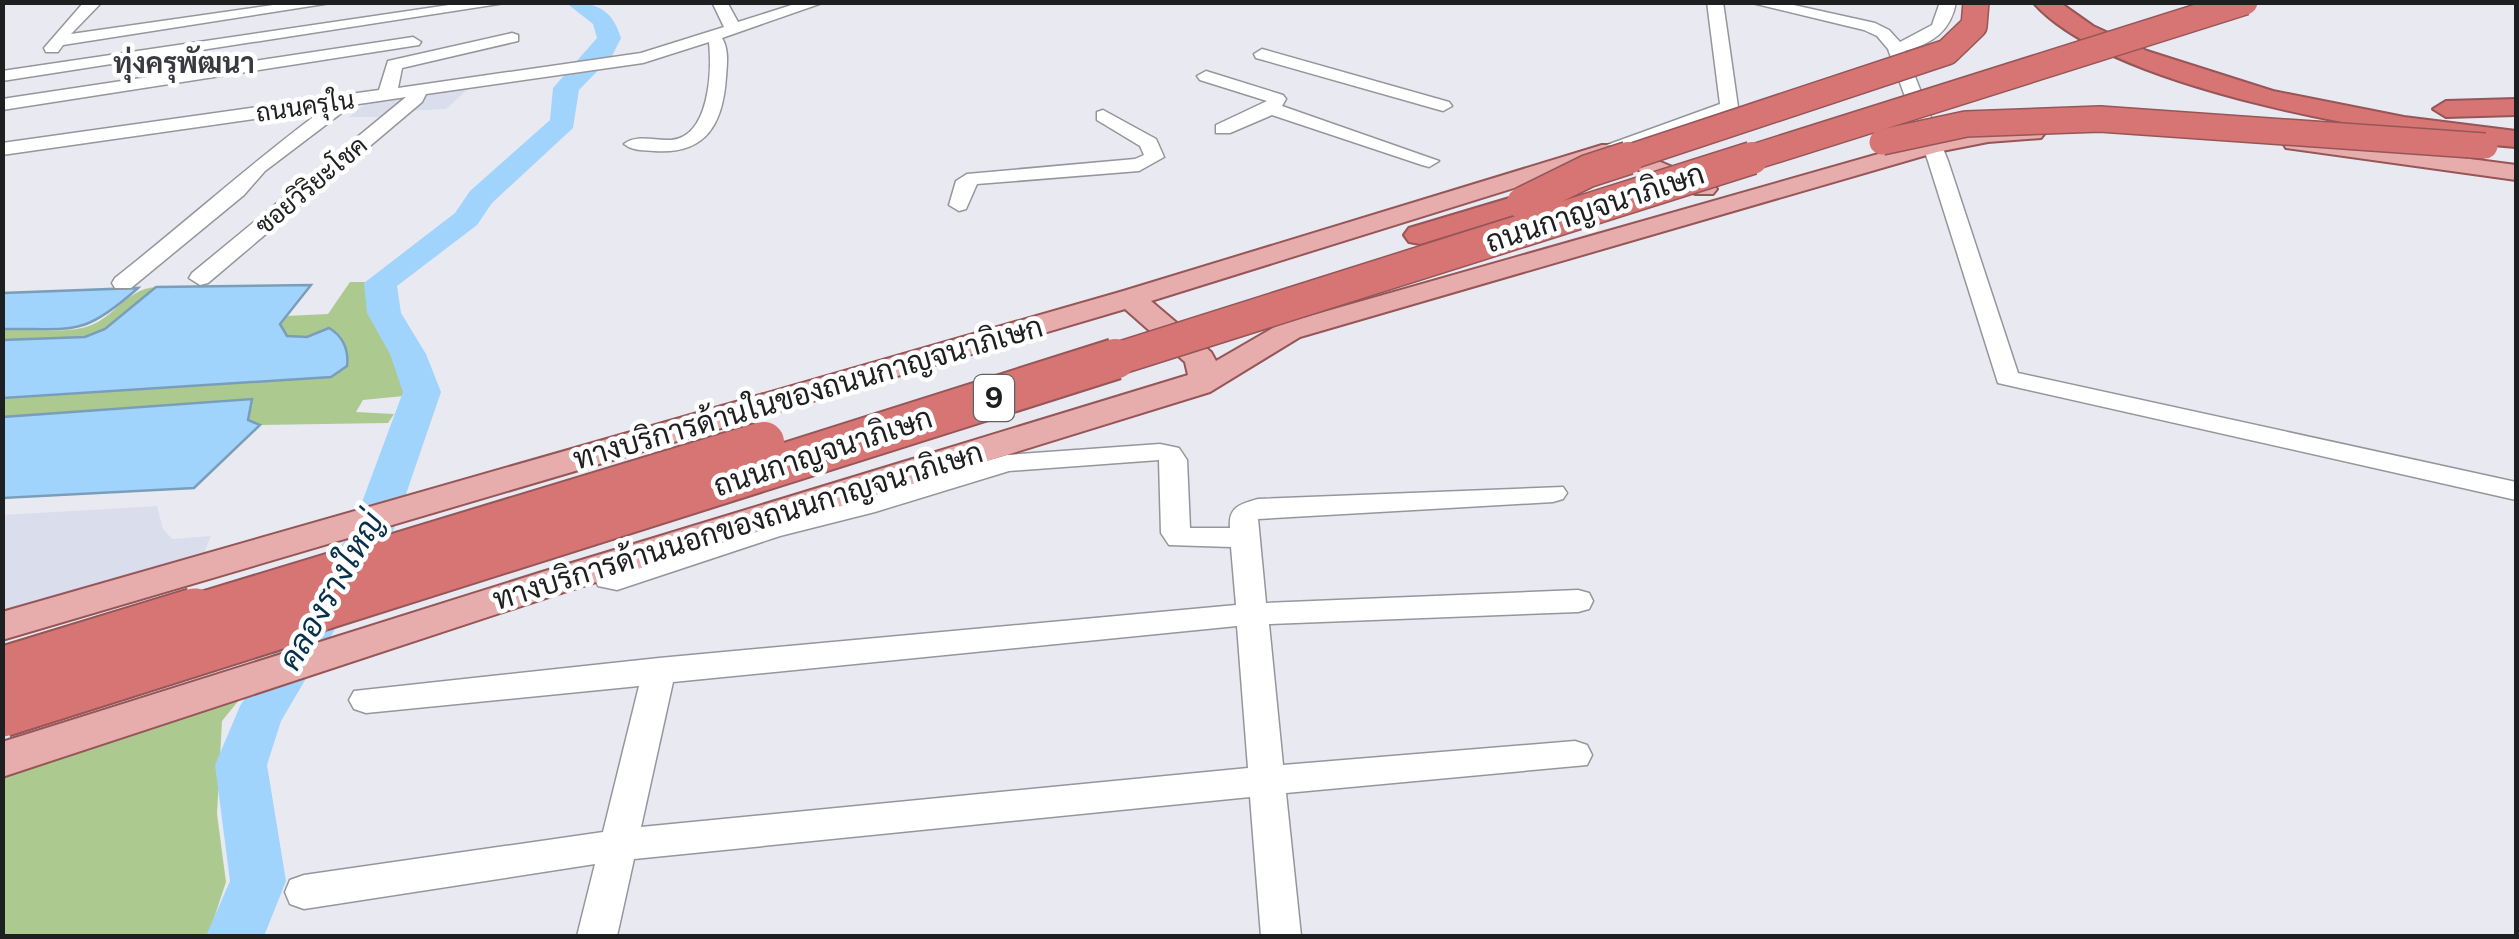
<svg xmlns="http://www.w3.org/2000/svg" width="2519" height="939" font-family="'Public Sans',Sarabun,sans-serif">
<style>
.built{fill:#daddeb}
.green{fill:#acca8f}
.water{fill:#a1d4fc;stroke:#7a9eba;stroke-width:2.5}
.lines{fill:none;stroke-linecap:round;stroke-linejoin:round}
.river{fill:#a1d4fc;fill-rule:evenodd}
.minor-casing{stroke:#95969c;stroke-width:3}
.major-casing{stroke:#965657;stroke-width:4}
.highway-casing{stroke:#965657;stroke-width:4}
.minor{fill:#fff;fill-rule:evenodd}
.major{fill:#e7acac;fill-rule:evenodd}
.highway{fill:#d77474;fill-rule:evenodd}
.highway-bridge-far3-casing{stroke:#965657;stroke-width:28;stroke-linecap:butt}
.highway-bridge-far2-casing{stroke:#965657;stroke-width:35;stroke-linecap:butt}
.highway-bridge-far1-casing{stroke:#965657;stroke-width:44;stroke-linecap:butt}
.highway-bridge-casing{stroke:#965657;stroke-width:55;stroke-linecap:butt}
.highway-bridge-far3{stroke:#d77474;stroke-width:25}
.highway-bridge-far2{stroke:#d77474;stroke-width:32}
.highway-bridge-far1{stroke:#d77474;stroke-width:40}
.highway-bridge{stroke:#d77474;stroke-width:51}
.labels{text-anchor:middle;stroke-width:9;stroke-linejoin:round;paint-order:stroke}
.far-street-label{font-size:25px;fill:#1e1f21;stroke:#fff}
.far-neighbourhood-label{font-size:28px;font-weight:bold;fill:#393a3f;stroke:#fff}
.shield{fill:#fff;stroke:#626264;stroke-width:2.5}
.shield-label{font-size:28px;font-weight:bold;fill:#1e1f21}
.street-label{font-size:30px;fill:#1e1f21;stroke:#fff}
.water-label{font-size:32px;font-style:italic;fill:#08304a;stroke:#fff}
</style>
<rect width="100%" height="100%" fill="#e9eaf1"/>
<g class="built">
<path d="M469 88 446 109 406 111 399 117H349L368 102Z"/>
<path d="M157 506 163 529 172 539 211 536 204 554 3 610V515Z"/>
</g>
<g class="green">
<path d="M350 282H376C379 321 399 356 404 396L363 400 356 412 394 414 388 423 260 425 247 420 252 400 3 417V398L331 376 329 328 307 337 286 336 279 323 285 316 328 314Z"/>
<path d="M156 287 105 329 85 337 3 340 2 329C27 329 57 333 82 328 113 322 124 289 156 287Z"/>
<path d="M248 689 222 721 217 814 226 882 208 936H3L2 767Z"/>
</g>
<g class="water">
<path d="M311 285 280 324 287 336 307 337 329 328C343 336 349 350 347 366L331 377 3 398V340L85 337 105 329 156 287Z"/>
<path d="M138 288C82 338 74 328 3 329V293Z"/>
<path d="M252 399 248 420 260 425 194 488 3 498V417Z"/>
</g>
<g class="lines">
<path class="river" d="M565 2C595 2 612 8 621 38L612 56 579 90 573 128 492 203 477 225 397 286 401 313 426 354 441 392 394 529 281 721 267 765 286 881 264 936H206L230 881 215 765 240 706 352 529 403 392 390 354 367 313 364 283 455 213 470 191 550 120 553 88 597 38 593 24Z"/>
<g class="minor-casing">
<g id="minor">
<path d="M84 2H102L71 34 294 2H337L63 45 58 52H46L44 48Z"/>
<path d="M469 2H511L2 81V71Z"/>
<path d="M712 2H727L738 22 801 2H825L722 38C729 49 727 64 726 77 723 124 706 155 654 151 643 150 633 151 624 144 637 134 655 141 671 140 710 137 712 70 709 42L643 63 426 94 422 102 208 283 200 285 189 278 192 273 406 97 352 105 265 171 244 195 131 288H115L112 283 115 278C186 222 252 162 324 109L2 155V143L379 90 388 61 512 33 518 35V41L402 68 398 88 641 53 724 27Z"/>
<path d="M1707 2H1723L1738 107 1618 154H1604V146L1720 104Z"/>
<path d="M1748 2H1780L1875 23 1889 30 1900 42 1932 25 1940 2H1956C1951 31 1932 44 1905 51L1948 161 2018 373 2516 482V500L1998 383 1928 161 1888 49 1877 36 1864 30Z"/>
<path d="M413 37 421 42 419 45 2 110V99Z"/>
<path d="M1262 49 1449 102 1452 106 1443 111 1256 58 1254 54Z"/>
<path d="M1206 71 1283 95 1286 99 1282 106 1439 161 1429 167 1422 165 1272 115 1230 133H1216V125L1267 101 1200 80 1197 76Z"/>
<path d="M1103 110 1156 139 1164 157 1139 171 977 184 966 209 959 211 949 205 956 181 967 174 1135 159 1144 155 1140 146 1097 120V112Z"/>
<path d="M1160 444 1179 448 1187 460 1190 528H1230C1228 507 1240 504 1258 499L1563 487 1567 493 1563 499 1553 502 1258 519 1266 603 1578 590 1589 593 1593 601 1589 609 1578 612 1269 624 1283 765 1575 741 1587 745 1592 755 1587 765 1286 793 1301 936H1261L1250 797 634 859 617 936H577L595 864 304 909 290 904 285 892 290 880 304 875 603 832 639 686 366 713 354 709 349 700 354 691 659 658 1236 605 1231 547 1169 545 1161 533 1159 460 1009 471 875 512 780 536 617 590 598 586 589 566 593 559H615L620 568 763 521 859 498 1007 455ZM1237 626 1248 768 641 827 673 682Z"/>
</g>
</g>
<g class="major-casing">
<g id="major">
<path d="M2033 126 2041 128 2045 133 2041 138 1988 142 1937 152 1300 337 1210 392 570 590 2 777V742L542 572 1188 375 1185 362 1125 309 2 640V612L1120 292 1602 145H1620L1713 184 1717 189 1713 194H1695L1610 158 1151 301 1211 352 1216 361 1278 325 1924 141 1988 128Z"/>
<path d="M2295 136 2516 165V180L2286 148 2283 143Z"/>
</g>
</g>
<g class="highway-casing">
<g id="highway">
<path d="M2033 2H2059L2093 26 2147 51 2273 91 2404 117 2516 131V147C2402 138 2109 90 2033 2Z"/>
<path d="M2516 99V115L2446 117 2433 109 2446 101Z"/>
<path d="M1523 194 1534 197 1538 203 1534 209 1420 244 1409 242 1404 235 1409 228Z"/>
</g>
</g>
<use href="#minor" class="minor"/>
<use href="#major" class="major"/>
<use href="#highway" class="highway"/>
<g class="highway-bridge-far3-casing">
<g id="highway-bridge-far3">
<path d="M1882 142 1966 124 2100 119 2485 146"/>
<path d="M1621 160 1947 52 1974 26 1976 2"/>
<path d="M1744 160 2245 2"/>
</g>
</g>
<g class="highway-bridge-far2-casing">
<g id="highway-bridge-far2">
<path d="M1523 203 1588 171 1628 158"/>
<path d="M1107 362 1752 158"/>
</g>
</g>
<g class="highway-bridge-far1-casing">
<g id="highway-bridge-far1">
<path d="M187 617 764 442"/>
<path d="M300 617 1115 359"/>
</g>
</g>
<g class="highway-bridge-casing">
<g id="highway-bridge">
<path d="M2 673 195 614"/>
<path d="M2 711 308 614"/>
</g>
</g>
<use href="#highway-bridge-far3" class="highway-bridge-far3"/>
<use href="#highway-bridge-far2" class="highway-bridge-far2"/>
<use href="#highway-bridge-far1" class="highway-bridge-far1"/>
<use href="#highway-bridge" class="highway-bridge"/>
</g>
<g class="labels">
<g class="far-street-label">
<text transform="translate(305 106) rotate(-8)" y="9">ถนนครุใน</text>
<text transform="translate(311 185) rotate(-40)" y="9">ซอยวิริยะโชค</text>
</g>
<g class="far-neighbourhood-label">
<text x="184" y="73">ทุ่งครุพัฒนา</text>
</g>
<rect class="shield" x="974" y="375" width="40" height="46" rx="8"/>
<g class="shield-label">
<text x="994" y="408">9</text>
</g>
<g class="street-label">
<text transform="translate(1595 208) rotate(-18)" y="10">ถนนกาญจนาภิเษก</text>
<text transform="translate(808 393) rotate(-16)" y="10">ทางบริการด้านในของถนนกาญจนาภิเษก</text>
<text transform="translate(823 452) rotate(-18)" y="10">ถนนกาญจนาภิเษก</text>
<text transform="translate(738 526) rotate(-17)" y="10">ทางบริการด้านนอกของถนนกาญจนาภิเษก</text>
</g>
<g class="water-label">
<text transform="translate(331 591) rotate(-60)" y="11">คลองรางใหญ่</text>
</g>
</g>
<rect width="2519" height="939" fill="none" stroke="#1e1f21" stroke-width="10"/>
</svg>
